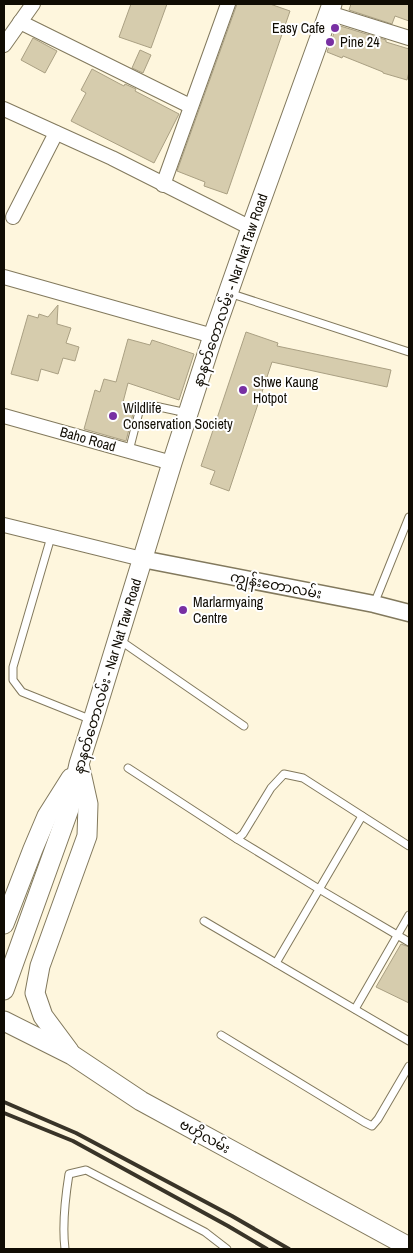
<svg xmlns="http://www.w3.org/2000/svg" width="413" height="1253" font-family="'Archivo Narrow','Noto Sans Myanmar',sans-serif">
<style>
.building{fill:#d6ccad;stroke:#aaa083}
.lines{fill:none;stroke-linecap:round;stroke-linejoin:round}
.service-casing{stroke:#82795d;stroke-width:9}
.minor-casing{stroke:#82795d;stroke-width:16}
.tertiary-casing{stroke:#82795d;stroke-width:19}
.secondary-casing{stroke:#82795d;stroke-width:21}
.service{stroke:#fff;stroke-width:7}
.minor{stroke:#fff;stroke-width:14}
.tertiary{stroke:#fff;stroke-width:16}
.secondary{stroke:#fff;stroke-width:19}
.rail{stroke:#393428;stroke-width:4}
.poi-dot{fill:#7830a3;stroke:#fff;stroke-width:2}
.labels{text-anchor:middle;stroke-width:4;stroke-linejoin:round;paint-order:stroke}
.poi-label{font-size:14px;fill:#100c03;stroke:#fff;text-anchor:start}
.street-label{font-size:14px;fill:#100c03;stroke:#fff}
</style>
<rect width="100%" height="100%" fill="#fef6dd"/>
<g class="building">
<path d="M131 4H167L151 48 119 37Z"/>
<path d="M237 4H270L290 11 227 194 204 186 205 182 177 171Z"/>
<path d="M351 4H409V21L395 16 392 24 349 10Z"/>
<path d="M337 25 386 40V42L409 49V72L407 80 383 73V72L343 56 342 58 327 52Z"/>
<path d="M33 38 57 51 45 73 21 60Z"/>
<path d="M140 50 151 55 143 73 132 68Z"/>
<path d="M92 69 120 84 124 86 125 84 136 89 135 91 179 114 154 163 71 121 86 93 81 90Z"/>
<path d="M58 305 57 324 71 328 66 343 79 347 75 361 63 358 58 374 41 369 38 381 11 374 28 315 38 318 39 314 48 317Z"/>
<path d="M246 332 278 343 277 346 391 370 387 387 272 362 229 491 210 484 215 471 201 466Z"/>
<path d="M128 339 150 345 152 340 194 354 179 400 128 383 122 406 134 410 126 441 84 429 95 390 100 392 104 379 116 382Z"/>
<path d="M401 944 409 947V1003L376 987Z"/>
</g>
<g class="lines">
<g class="service-casing">
<g id="service">
<path d="M229 293 409 352"/>
<path d="M129 451 139 412 143 407 150 405 187 413"/>
<path d="M51 537 13 667V680L22 692 92 720"/>
<path d="M374 604 409 517"/>
<path d="M118 639 244 726"/>
<path d="M128 768 237 839 243 834 271 788 284 774 303 778 409 846"/>
<path d="M237 839 319 889 409 942"/>
<path d="M204 921 409 1041"/>
<path d="M276 963 362 816"/>
<path d="M355 1009 409 915"/>
<path d="M221 1035 364 1122 372 1126 378 1119 409 1066"/>
<path d="M65 1249C62 1225 65 1199 69 1174L86 1170 205 1232 227 1249"/>
</g>
</g>
<g class="minor-casing">
<g id="minor">
<path d="M329 13 409 38"/>
<path d="M20 22 190 106"/>
<path d="M4 45 33 4"/>
<path d="M4 109 112 158 251 228"/>
<path d="M163 185 228 4"/>
<path d="M13 217 56 133"/>
<path d="M4 277 213 336"/>
<path d="M4 416 172 463"/>
<path d="M4 525 142 559"/>
</g>
</g>
<g class="tertiary-casing">
<path id="tertiary" d="M142 559 374 604 409 613"/>
</g>
<g class="secondary-casing">
<g id="secondary">
<path d="M4 924 33 849 47 816 71 778"/>
<path d="M4 990 69 809 79 764 93 720 172 463 213 336 251 228 332 4"/>
<path d="M4 1021 72 1055 141 1101 409 1247"/>
<path d="M69 1051 43 1016 35 993 40 966 87 836 88 804 80 768"/>
</g>
</g>
<use href="#service" class="service"/>
<use href="#minor" class="minor"/>
<use href="#tertiary" class="tertiary"/>
<use href="#secondary" class="secondary"/>
<g class="rail">
<path d="M4 1102 76 1133 232 1216 289 1249"/>
<path d="M4 1113 73 1141 228 1226 267 1249"/>
</g>
</g>
<g class="poi-dot">
<circle cx="335" cy="28" r="5"/>
<circle cx="330" cy="42" r="5"/>
<circle cx="243" cy="390" r="5"/>
<circle cx="113" cy="416" r="5"/>
<circle cx="183" cy="610" r="5"/>
</g>
<g class="labels">
<g class="poi-label">
<text x="325" y="33" text-anchor="end">Easy Cafe</text>
<text x="340" y="47">Pine 24</text>
<text x="253" y="387">Shwe Kaung<tspan x="253" dy="16">Hotpot</tspan></text>
<text x="123" y="413">Wildlife<tspan x="123" dy="16">Conservation Society</tspan></text>
<text x="193" y="607">Marlarmyaing<tspan x="193" dy="16">Centre</tspan></text>
</g>
<g class="street-label">
<text transform="translate(230 290) rotate(-71)" y="5">နာနတ်တောလမ်း - Nar Nat Taw Road</text>
<text transform="translate(88 439) rotate(16)" y="5">Baho Road</text>
<text transform="translate(276 585) rotate(11)" y="5">ကျွန်းတောလမ်း</text>
<text transform="translate(107 676) rotate(-73)" y="5">နာနတ်တောလမ်း - Nar Nat Taw Road</text>
<text transform="translate(205 1136) rotate(29)" y="5">ဗဟိုလမ်း</text>
</g>
</g>
<rect width="413" height="1253" fill="none" stroke="#100c03" stroke-width="10"/>
</svg>
